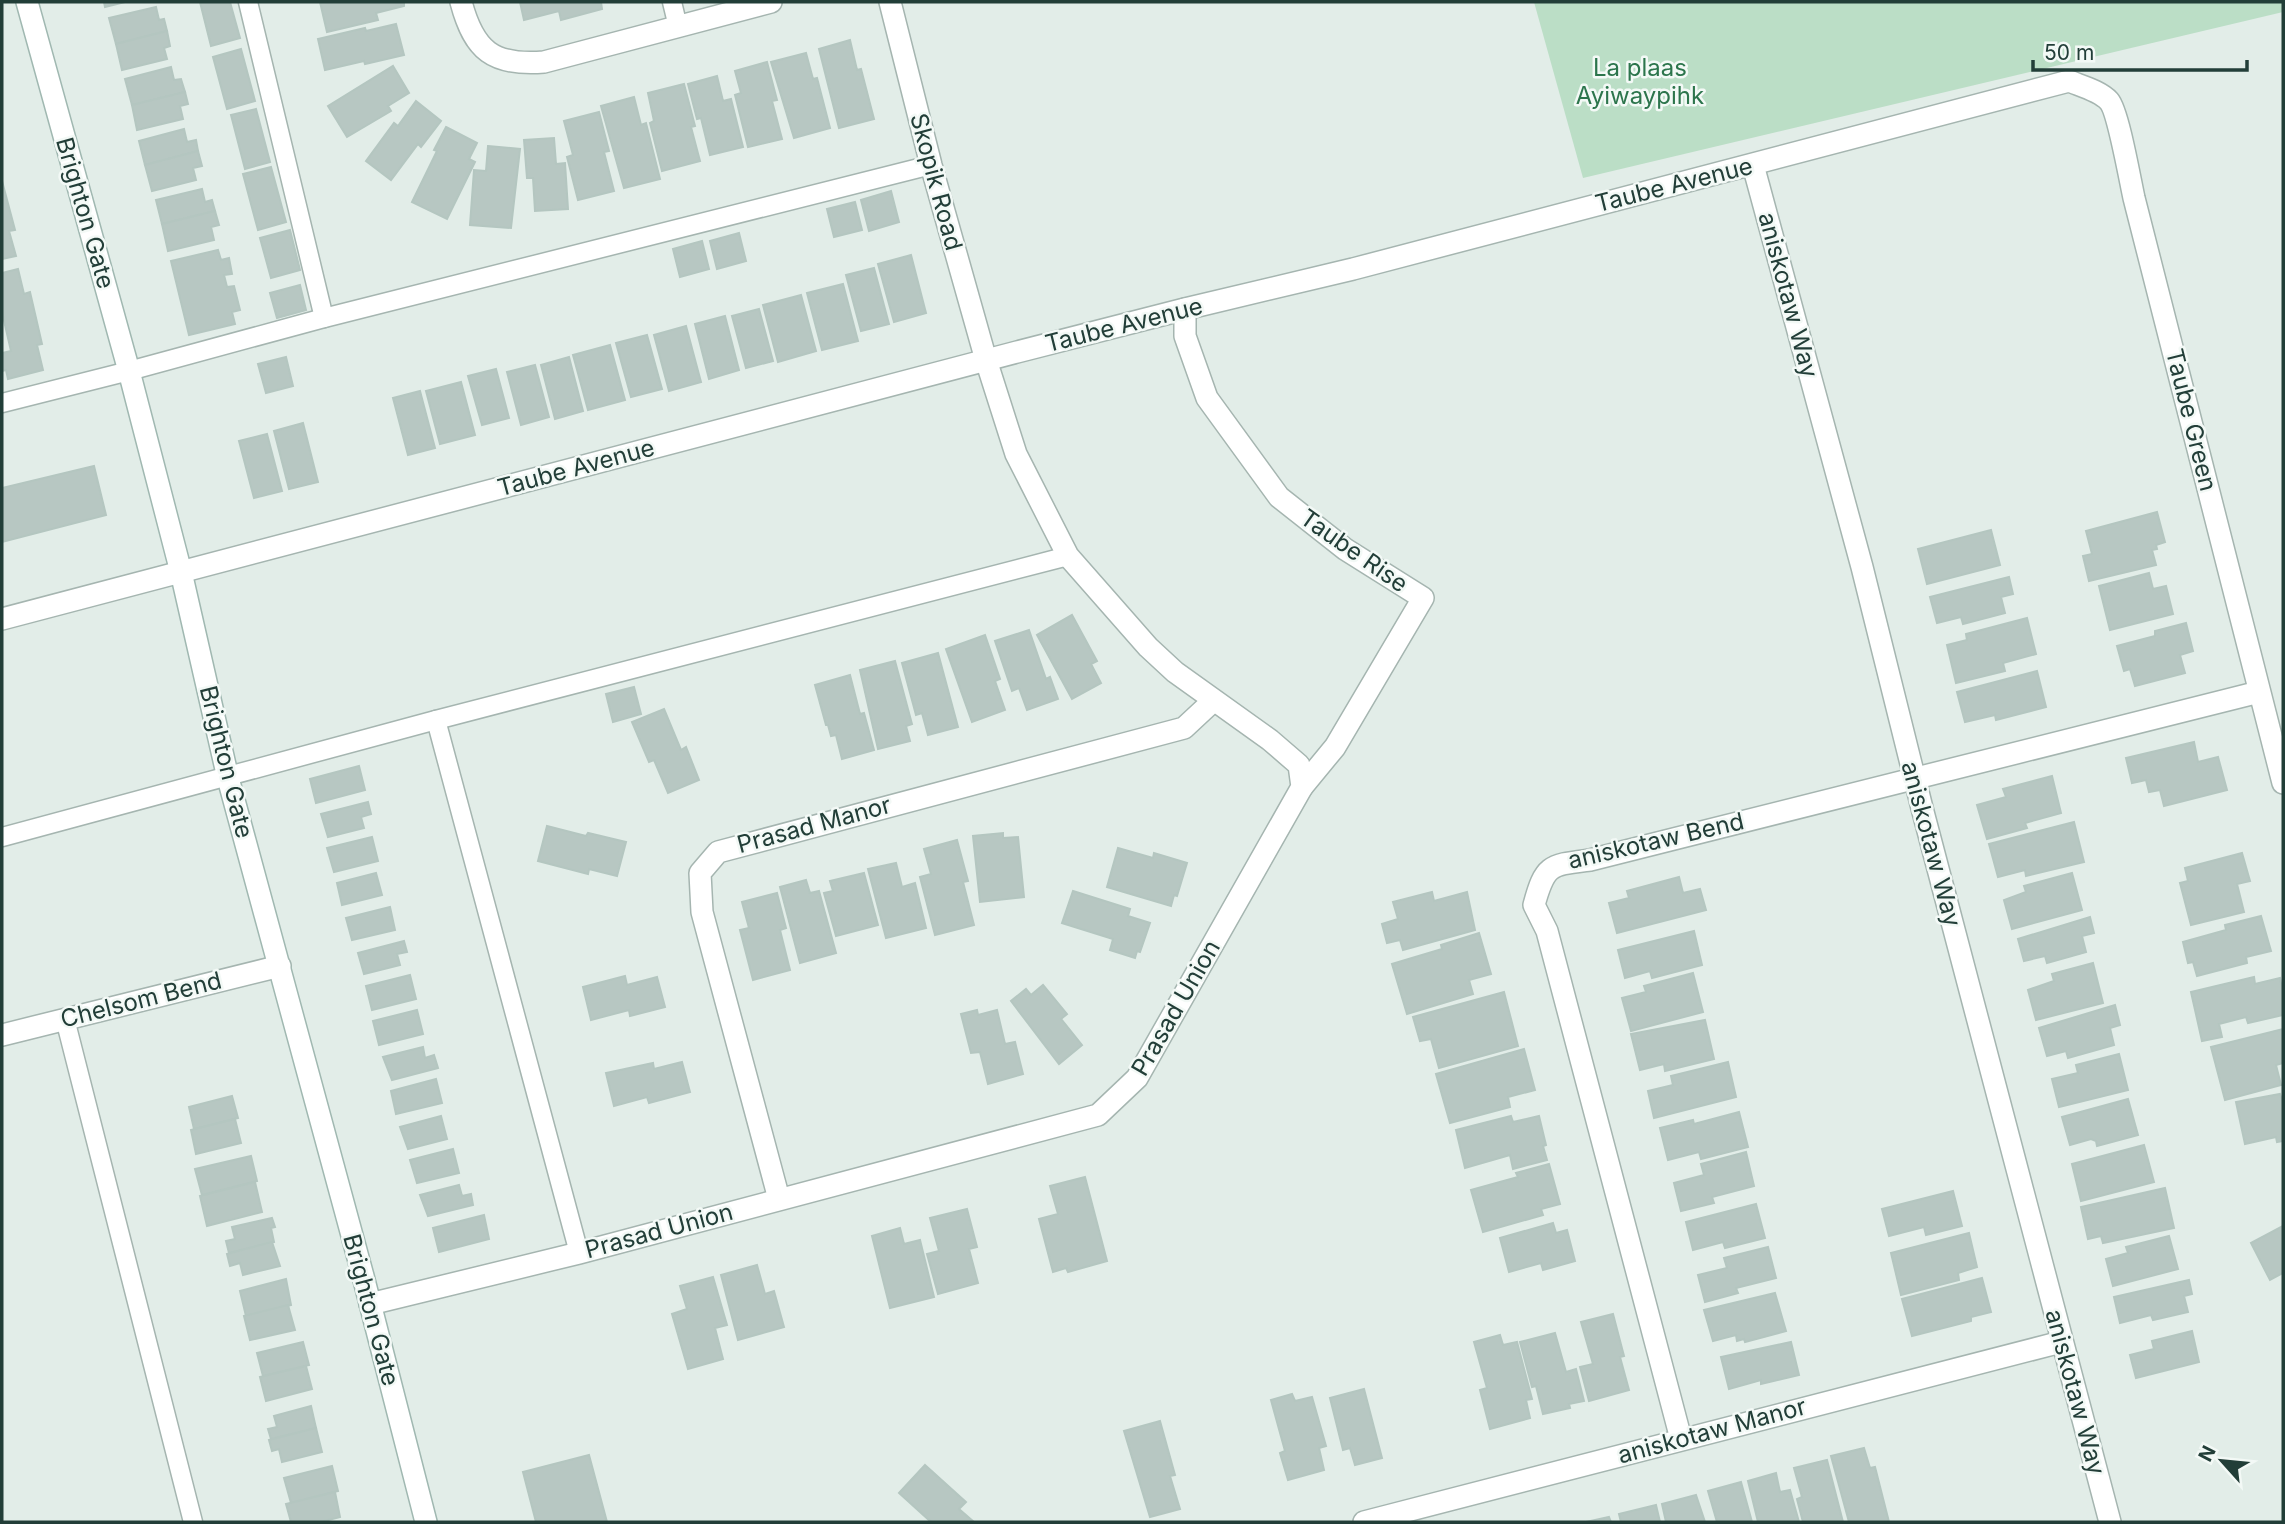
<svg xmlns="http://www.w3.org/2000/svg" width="2285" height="1524" font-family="Inter,sans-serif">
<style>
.green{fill:#bbdec6}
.building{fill:#b7c7c2;stroke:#b4c6c0;stroke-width:2}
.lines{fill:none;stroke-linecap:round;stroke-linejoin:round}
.lane-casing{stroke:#a5b5b0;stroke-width:21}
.street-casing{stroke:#a5b5b0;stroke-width:24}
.secondary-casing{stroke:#a0b8b1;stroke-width:24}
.lane{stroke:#fff;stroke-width:18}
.street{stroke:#fff;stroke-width:21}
.secondary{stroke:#fff;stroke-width:21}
.labels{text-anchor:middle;stroke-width:5;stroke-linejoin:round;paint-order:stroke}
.park-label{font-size:24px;fill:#2c754c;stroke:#f3f9f6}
.street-label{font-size:24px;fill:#223e38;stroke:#f3f9f6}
</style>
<rect width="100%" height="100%" fill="#e2ede8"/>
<path class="green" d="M1534 2H2283V12L1583 178Z"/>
<g class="building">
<path d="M104 2H125L105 7Z"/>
<path d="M200 2H230L240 38 211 46Z"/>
<path d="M320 2H404V6L376 13 378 20 327 32Z"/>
<path d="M520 2H601L602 9 561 20 559 11 524 20Z"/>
<path d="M156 7 159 20 164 19 167 31 116 44 109 18Z"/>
<path d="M396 24 404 55 365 64 364 61 325 70 318 39 365 28 366 31Z"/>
<path d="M167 31 170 46 164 48 167 59 122 70 116 44Z"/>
<path d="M850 40 857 70 861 69 874 119 839 128 819 49Z"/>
<path d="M241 49 255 101 227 109 213 57Z"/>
<path d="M806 53 813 79 817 78 830 128 794 138 771 62Z"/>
<path d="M767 62 777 100 772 101 782 139 748 147 735 95 741 93 735 71Z"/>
<path d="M393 66 409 93 388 106 391 111 347 137 328 106Z"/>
<path d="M171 67 174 80 181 79 185 92 132 105 125 79Z"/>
<path d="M717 76 723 101 731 99 743 147 710 155 701 118 697 119 688 84Z"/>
<path d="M684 84 695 126 691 127 700 161 662 171 650 123 654 121 648 93Z"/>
<path d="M185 92 188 104 180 106 183 119 137 130 132 105Z"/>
<path d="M634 97 641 125 646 123 660 179 624 188 601 106Z"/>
<path d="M416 101 441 121 421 147 418 144 391 180 366 161 394 123 398 126Z"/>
<path d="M256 109 270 162 245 169 231 115Z"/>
<path d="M599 112 609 151 604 152 614 191 578 200 567 157 573 155 564 121Z"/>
<path d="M446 127 477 143 469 159 475 162 447 219 412 202 437 151 434 150Z"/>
<path d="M184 129 187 142 196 140 198 151 145 165 139 141Z"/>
<path d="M554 138 556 164 565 163 568 209 535 211 533 178H527L524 140Z"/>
<path d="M488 146 520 149 511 228 470 225 474 170 486 171Z"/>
<path d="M198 151 202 166 193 168 196 180 152 191 145 165Z"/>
<path d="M271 167 286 222 258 230 243 174Z"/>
<path d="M2 181 15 230 9 231 16 256 2 259Z"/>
<path d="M202 189 205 202 212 200 215 211 162 224 156 200Z"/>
<path d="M891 191 899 222 869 231 861 200Z"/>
<path d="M855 202 862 230 834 237 827 209Z"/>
<path d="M215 211 219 225 211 227 214 240 168 251 162 224Z"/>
<path d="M290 230 300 270 271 278 260 238Z"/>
<path d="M739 233 746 261 717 269 710 241Z"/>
<path d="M702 241 709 269 680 277 673 249Z"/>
<path d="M218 250 221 260 229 258 232 274 224 275 227 287 234 286 240 310 232 312 235 324 189 335 171 261Z"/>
<path d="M911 255 926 313 894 322 878 264Z"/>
<path d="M874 268 889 324 861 331 846 275Z"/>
<path d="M18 269 24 294 30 292 42 344 37 345 43 370 8 379 6 370 2 371V353L11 351 2 312V273Z"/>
<path d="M843 284 858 341 822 350 807 293Z"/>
<path d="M300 285 306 310 277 318 270 293Z"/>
<path d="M801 295 816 351 778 362 763 305Z"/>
<path d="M759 309 773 361 746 368 732 316Z"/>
<path d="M725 316 739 370 709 379 695 324Z"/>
<path d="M686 326 701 382 669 391 654 335Z"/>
<path d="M647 335 662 389 631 397 616 343Z"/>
<path d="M610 345 625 400 588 410 573 355Z"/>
<path d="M286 357 293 386 266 393 258 364Z"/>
<path d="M569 357 583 411 555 419 541 365Z"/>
<path d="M535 365 549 417 521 425 507 372Z"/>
<path d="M496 369 509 418 482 425 468 376Z"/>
<path d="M461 382 475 435 440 444 426 391Z"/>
<path d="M420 391 435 448 408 455 393 398Z"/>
<path d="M303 423 318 482 289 489 274 431Z"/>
<path d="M267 434 282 491 254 498 239 441Z"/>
<path d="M94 466 106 515 2 542V488Z"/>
<path d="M2157 512 2165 542 2156 545 2157 549 2152 550 2156 565 2089 581 2083 556 2092 554 2086 531Z"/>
<path d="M1991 530 2000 565 1927 584 1918 549Z"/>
<path d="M2149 573 2153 589 2166 586 2173 614 2110 630 2099 586Z"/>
<path d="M2009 577 2013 594 2001 597 2005 613 1963 624 1961 617 1937 623 1930 597Z"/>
<path d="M1072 615 1097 661 1091 664 1101 683 1072 699 1037 635Z"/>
<path d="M2027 618 2036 654 2003 663 2005 671 1956 683 1947 645 1967 640 1966 634Z"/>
<path d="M2186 623 2193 651 2180 655 2185 673 2135 686 2130 669 2124 671 2117 646 2155 636V631Z"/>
<path d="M1029 630 1046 679 1050 677 1058 699 1027 710 1019 688 1012 691 995 641Z"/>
<path d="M985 635 1000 679 995 681 1005 710 972 722 946 649Z"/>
<path d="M938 653 958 727 928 735 922 713 916 715 902 663Z"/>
<path d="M895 661 912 724 906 726 910 741 878 749 860 670Z"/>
<path d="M2037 671 2046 707 1996 720 1995 715 1965 722 1957 692Z"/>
<path d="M850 675 860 714 864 713 874 750 842 759 836 735 831 736 828 725H826L815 685Z"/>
<path d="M634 687 641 714 613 722 606 694Z"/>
<path d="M664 709 681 750 686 747 699 780 668 793 654 760 649 762 632 722Z"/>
<path d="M2194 742 2198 762 2218 757 2227 790 2164 806 2160 790 2149 792 2146 780 2132 783 2126 758Z"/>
<path d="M359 766 365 790 316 803 310 779Z"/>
<path d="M2052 776 2061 813 2025 823 2027 828 1987 839 1977 805 2006 797 2003 789Z"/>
<path d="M368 802 371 814 361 817 364 828 328 837 321 814Z"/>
<path d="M2074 822 2084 862 2026 876 2025 870 1998 877 1989 844Z"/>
<path d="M547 826 586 836 588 833 626 842 617 876 589 869 588 874 538 861Z"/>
<path d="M1003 833V838L1018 837 1024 897 980 902 973 836Z"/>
<path d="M372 837 378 861 334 872 327 848Z"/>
<path d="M957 840 968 881 963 882 974 925 935 935 920 877 931 874 924 849Z"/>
<path d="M1118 848 1153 858 1154 853 1187 863 1177 896 1174 895 1171 906 1107 887Z"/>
<path d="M2242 853 2250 881 2237 884 2244 912 2191 925 2180 883 2188 881 2185 868Z"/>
<path d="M896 863 902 887 915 883 926 928 886 938 868 869Z"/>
<path d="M376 873 382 895 342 905 337 883Z"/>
<path d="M864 873 878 925 836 936 824 893 833 891 830 881Z"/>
<path d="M2072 873 2082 910 2012 929 2004 900 2026 892 2024 886Z"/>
<path d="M1679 877 1683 893 1700 889 1706 910 1617 933 1609 903 1629 898 1627 891Z"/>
<path d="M806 880 810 893 819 891 836 953 800 963 780 887Z"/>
<path d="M1073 891 1130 909 1128 916 1150 923 1140 952 1137 951 1135 958 1110 950 1113 939 1062 923Z"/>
<path d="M1432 892 1434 901 1467 892 1475 930 1403 950 1400 940 1387 943 1382 924 1398 919 1393 902Z"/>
<path d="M777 893 786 928 780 930 790 970 753 980 740 930 749 928 742 902Z"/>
<path d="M390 907 395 930 352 940 346 918Z"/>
<path d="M2261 916 2271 951 2246 957 2247 963 2197 976 2193 962 2188 963 2183 942 2226 930 2225 925Z"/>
<path d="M2090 917 2094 933 2082 936 2086 952 2047 963 2045 956 2024 961 2018 939Z"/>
<path d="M1694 931 1702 965 1652 978 1650 971 1625 978 1618 950Z"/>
<path d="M1479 933 1491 974 1469 980 1473 994 1407 1014 1392 964 1442 949 1441 945Z"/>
<path d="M404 941 407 952 397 954 400 965 364 974 358 953Z"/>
<path d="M2093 963 2103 1003 2036 1020 2028 990 2054 981 2052 974Z"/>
<path d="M1693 973 1703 1012 1631 1031 1622 998 1646 992 1644 986Z"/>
<path d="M410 975 416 999 372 1010 366 986Z"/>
<path d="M625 976 627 985 657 977 665 1007 630 1016 629 1010 591 1020 583 987Z"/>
<path d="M2254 977 2255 984 2280 978 2283 993V1015L2248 1023 2246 1017 2219 1024 2222 1037 2202 1041 2191 992Z"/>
<path d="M1043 985 1067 1014 1061 1019 1082 1045 1059 1064 1011 1001 1026 989 1031 995Z"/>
<path d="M1504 992 1518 1046 1439 1068 1431 1039 1420 1041 1413 1017Z"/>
<path d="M2115 1005 2120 1025 2110 1028 2114 1045 2068 1058 2066 1051 2047 1056 2039 1028Z"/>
<path d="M417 1010 423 1034 379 1045 373 1021Z"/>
<path d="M977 1010 978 1015 997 1010 1005 1044 1015 1042 1023 1074 988 1084 980 1052 971 1053 961 1014Z"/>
<path d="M1705 1020 1714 1059 1665 1071 1664 1064 1640 1070 1631 1034Z"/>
<path d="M2283 1029V1063L2276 1065 2281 1085 2225 1100 2211 1047Z"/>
<path d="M423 1047 425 1058 434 1055 438 1068 392 1080 383 1057Z"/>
<path d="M1524 1049 1535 1090 1508 1097 1510 1107 1450 1123 1436 1074Z"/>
<path d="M2119 1054 2128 1090 2059 1107 2052 1079 2078 1073 2076 1065Z"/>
<path d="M682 1062 690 1092 649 1103 647 1097 614 1106 606 1073 653 1063 654 1069Z"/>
<path d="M1728 1062 1736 1097 1654 1118 1648 1091 1673 1085 1671 1076Z"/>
<path d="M436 1079 442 1103 396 1114 391 1091Z"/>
<path d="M2280 1094 2283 1103V1141L2277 1142 2276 1137 2245 1144 2236 1102Z"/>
<path d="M232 1096 238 1118 194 1129 189 1107Z"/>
<path d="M2128 1099 2138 1135 2097 1146 2096 1141 2091 1139 2070 1145 2062 1117Z"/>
<path d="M1739 1112 1748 1147 1701 1159 1699 1152 1668 1160 1660 1128 1693 1120 1694 1124Z"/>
<path d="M441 1116 447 1139 408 1149 400 1127Z"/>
<path d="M1511 1116 1513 1122 1539 1116 1546 1145 1543 1146 1547 1160 1513 1169 1510 1155 1465 1168 1456 1130Z"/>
<path d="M235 1119 241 1143 196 1154 191 1130Z"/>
<path d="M2144 1145 2154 1182 2081 1201 2072 1164Z"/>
<path d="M453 1149 459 1173 417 1183 410 1160Z"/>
<path d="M1746 1152 1754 1186 1712 1197 1714 1203 1681 1211 1674 1183 1704 1175 1701 1164Z"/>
<path d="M251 1156 257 1181 202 1195 195 1169Z"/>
<path d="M1549 1164 1560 1204 1541 1209 1543 1215 1483 1232 1471 1190 1518 1177 1516 1173Z"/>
<path d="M1085 1177 1107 1261 1068 1272 1066 1268 1053 1272 1039 1219 1058 1214 1050 1186Z"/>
<path d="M255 1182 262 1212 207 1226 200 1196Z"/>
<path d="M459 1185 462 1196 471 1194 473 1205 428 1216 420 1195Z"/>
<path d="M2165 1188 2174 1228 2103 1243 2101 1236 2088 1239 2081 1207Z"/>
<path d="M1953 1191 1962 1226 1926 1235 1924 1227 1889 1236 1882 1209Z"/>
<path d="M1756 1204 1765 1238 1725 1248 1723 1242 1693 1250 1686 1222Z"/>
<path d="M967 1209 977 1247 969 1249 978 1283 938 1294 927 1254 939 1251 930 1218Z"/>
<path d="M484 1215 489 1239 439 1252 433 1228Z"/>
<path d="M272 1218 275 1227 271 1228 274 1242 229 1253 226 1241 235 1239 232 1227Z"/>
<path d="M1553 1223 1556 1233 1567 1230 1575 1261 1543 1270 1541 1263 1509 1272 1500 1238Z"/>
<path d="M2283 1226V1273L2270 1280 2251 1243Z"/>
<path d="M900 1228 904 1244 920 1240 934 1297 890 1308 872 1236Z"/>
<path d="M1969 1233 1977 1267 1958 1273 1959 1280 1901 1295 1891 1253Z"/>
<path d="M2169 1236 2178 1269 2113 1286 2106 1259 2128 1253 2126 1247Z"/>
<path d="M272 1242 280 1266 243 1275 240 1263 230 1266 227 1254Z"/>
<path d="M1768 1247 1776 1278 1736 1288 1738 1293 1705 1302 1698 1275 1727 1268 1724 1258Z"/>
<path d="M757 1265 765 1294 774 1291 784 1327 738 1340 721 1275Z"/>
<path d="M713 1277 727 1325 715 1328 723 1359 688 1369 672 1314 687 1309 680 1286Z"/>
<path d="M1982 1278 1991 1312 1971 1317V1321L1912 1336 1902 1299Z"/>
<path d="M286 1279 291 1305 246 1316 240 1291Z"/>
<path d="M2189 1280 2192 1294 2184 1296 2188 1312 2153 1320 2151 1315 2120 1323 2114 1297Z"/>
<path d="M1775 1293 1786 1331 1745 1342 1744 1339 1737 1341 1736 1335 1713 1341 1704 1310Z"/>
<path d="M288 1305 295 1330 250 1340 244 1316Z"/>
<path d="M1613 1314 1624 1356 1620 1357 1629 1390 1589 1401 1580 1367 1593 1364 1581 1322Z"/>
<path d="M2192 1331 2199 1362 2136 1378 2130 1355 2154 1349 2152 1341Z"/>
<path d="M1555 1333 1566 1372 1576 1369 1584 1401 1569 1404 1570 1408 1543 1414 1536 1386 1532 1387 1520 1342Z"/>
<path d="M1500 1335 1503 1345 1517 1342 1532 1399 1526 1400 1530 1418 1490 1429 1480 1390 1487 1388 1474 1342Z"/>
<path d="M303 1342 309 1365 263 1376 257 1353Z"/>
<path d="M1791 1342 1799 1375 1761 1384V1380L1729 1389 1721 1357Z"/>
<path d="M306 1366 312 1389 266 1401 260 1377Z"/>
<path d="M1364 1389 1382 1458 1355 1465 1350 1448 1343 1450 1330 1398Z"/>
<path d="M1292 1394 1295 1401 1312 1397 1326 1446 1319 1448 1324 1470 1288 1480 1280 1453 1285 1451 1271 1400Z"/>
<path d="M311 1406 316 1428 271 1439 268 1429 277 1427 274 1416Z"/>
<path d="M1160 1421 1175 1475 1170 1476 1180 1509 1150 1517 1124 1431Z"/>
<path d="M316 1428 322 1452 282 1462 279 1449 272 1451 269 1440Z"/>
<path d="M1864 1448 1870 1468 1875 1467 1889 1522H1849L1831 1456Z"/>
<path d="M589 1455 607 1522H536L523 1472Z"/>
<path d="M1827 1460 1843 1522H1803L1797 1499 1802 1497 1794 1468Z"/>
<path d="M925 1465 966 1502 959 1509 974 1522H931L899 1493Z"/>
<path d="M332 1466 338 1491 291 1503 284 1478Z"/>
<path d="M1776 1473 1780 1492 1790 1490 1799 1522H1758L1748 1481Z"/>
<path d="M1741 1482 1752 1522H1717L1708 1491Z"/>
<path d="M335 1492 340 1517 321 1522H291L286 1504Z"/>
<path d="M1696 1495 1705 1522H1666L1662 1504Z"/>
<path d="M1656 1505 1660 1522H1621L1619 1514Z"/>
<path d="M1609 1517 1611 1522H1586Z"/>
</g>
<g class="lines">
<g class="lane-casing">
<g id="lane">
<path d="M248 2 324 318"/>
<path d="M672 2 678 27"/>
<path d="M2 403 129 371 324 318 931 165"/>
<path d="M436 720 579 1253"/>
<path d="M2 837 436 720 1068 556"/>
<path d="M65 1019 193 1522"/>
</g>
</g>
<g class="street-casing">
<g id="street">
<path d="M461 2C474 51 493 66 544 62L771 2"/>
<path d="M1753 165 1862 567 1922 808 2110 1522"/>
<path d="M1185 309V336L1207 398 1279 497 1345 549 1423 598 1335 747 1302 787"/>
<path d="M2 619 1017 352 1185 309 1353 269 2069 81C2081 86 2100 91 2109 101 2118 111 2130 180 2134 198L2283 783"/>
<path d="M2 1035 280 966"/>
<path d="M779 1199 702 912 700 873 718 852 1184 728 1213 701"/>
<path d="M370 1304 579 1253 1098 1115 1137 1078 1302 787 1299 765 1270 740 1175 672 1148 647 1068 556 1016 454 986 360 931 165 890 2"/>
<path d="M1681 1439 1547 931 1534 905C1545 864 1550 865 1590 860L2259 692"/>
<path d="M1364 1522 2061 1342"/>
</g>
</g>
<g class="secondary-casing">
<path id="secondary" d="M27 2 129 371 181 572 228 778 363 1276 426 1522"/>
</g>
<use href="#lane" class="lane"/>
<use href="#street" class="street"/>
<use href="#secondary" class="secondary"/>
</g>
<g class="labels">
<g class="park-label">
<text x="1640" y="76">La plaas<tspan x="1640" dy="28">Ayiwaypihk</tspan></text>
</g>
<g class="street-label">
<text transform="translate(936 182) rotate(75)" y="8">Skopik Road</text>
<text transform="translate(1674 185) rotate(-14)" y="8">Taube Avenue</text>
<text transform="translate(85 213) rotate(74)" y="8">Brighton Gate</text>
<text transform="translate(1788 295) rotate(75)" y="8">aniskotaw Way</text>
<text transform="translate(1124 325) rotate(-14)" y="8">Taube Avenue</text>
<text transform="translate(2191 420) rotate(76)" y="8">Taube Green</text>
<text transform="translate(576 468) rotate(-15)" y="8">Taube Avenue</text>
<text transform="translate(1354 551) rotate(35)" y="8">Taube Rise</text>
<text transform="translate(226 762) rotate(76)" y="8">Brighton Gate</text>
<text transform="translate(814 825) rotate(-15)" y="8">Prasad Manor</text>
<text transform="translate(1656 841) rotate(-13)" y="8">aniskotaw Bend</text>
<text transform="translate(1931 844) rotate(75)" y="8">aniskotaw Way</text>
<text transform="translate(141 1000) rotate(-14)" y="8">Chelsom Bend</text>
<text transform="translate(1176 1008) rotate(-60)" y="8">Prasad Union</text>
<text transform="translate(659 1231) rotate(-15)" y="8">Prasad Union</text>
<text transform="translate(371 1310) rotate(75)" y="8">Brighton Gate</text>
<text transform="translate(2075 1392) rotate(75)" y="8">aniskotaw Way</text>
<text transform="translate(1712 1431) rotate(-15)" y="8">aniskotaw Manor</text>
</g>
</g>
<rect width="2285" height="1524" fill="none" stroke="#223e38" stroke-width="7"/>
<g transform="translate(2222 1461) rotate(297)" stroke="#f3f9f6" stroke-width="5" paint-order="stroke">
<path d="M0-5L12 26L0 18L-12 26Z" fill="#223e38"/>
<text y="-10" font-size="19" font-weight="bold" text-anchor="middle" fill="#223e38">N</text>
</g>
<path d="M2033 60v10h214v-10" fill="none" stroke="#223e38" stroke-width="3.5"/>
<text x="2044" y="60" font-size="21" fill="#223e38" stroke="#f3f9f6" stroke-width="5" paint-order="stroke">50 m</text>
</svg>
